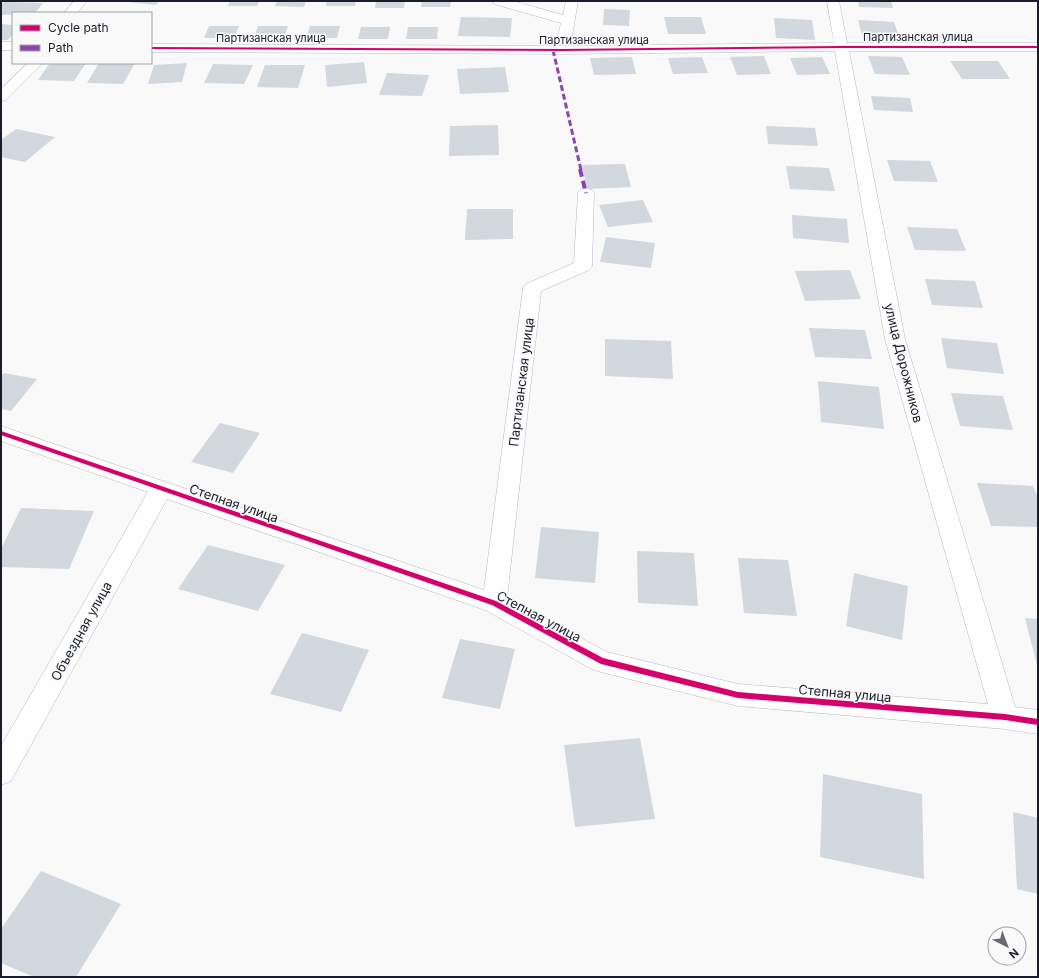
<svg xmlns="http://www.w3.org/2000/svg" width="1039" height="978" font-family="Inter,sans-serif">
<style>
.building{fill:#d2d8dd}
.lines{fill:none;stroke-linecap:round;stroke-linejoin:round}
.street-casing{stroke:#b6b9be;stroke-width:1}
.street{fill:#fefefe;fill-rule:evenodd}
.quiet-far1{stroke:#8e44ad;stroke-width:3;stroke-dasharray:6 3;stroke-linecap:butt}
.quiet{stroke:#8e44ad;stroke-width:4;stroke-dasharray:8 4;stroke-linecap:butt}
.cycleway-casing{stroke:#f9f9f9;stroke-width:2}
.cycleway{fill:#d6006c;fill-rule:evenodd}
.labels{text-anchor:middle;stroke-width:3;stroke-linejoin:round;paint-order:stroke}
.far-street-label{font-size:11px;fill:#181d29;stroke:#f9f9f9}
.street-label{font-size:13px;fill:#181d29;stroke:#f9f9f9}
</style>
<rect width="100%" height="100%" fill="#f9f9f9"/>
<g class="building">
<path d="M119 1H159L156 5Z"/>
<path d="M230 1H259L257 6H228Z"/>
<path d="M277 1H306L304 7 275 6Z"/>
<path d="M327 1H356L355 6H326Z"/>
<path d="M376 1H405L404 8H375Z"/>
<path d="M422 1H451L450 7H421Z"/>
<path d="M858 1H891L893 8 859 7Z"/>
<path d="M4 2 43 3 35 13 1 15V5Z"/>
<path d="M604 9 630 10 629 26 603 25Z"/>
<path d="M461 17 512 18 510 37 458 36Z"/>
<path d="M664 17H701L706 34H668Z"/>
<path d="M774 18 812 20 815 40 776 38Z"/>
<path d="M858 20 894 22 900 40 863 39Z"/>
<path d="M1 24 13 25V34L8 40H1Z"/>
<path d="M209 26H239L234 38H204Z"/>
<path d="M258 26H288L284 38H254Z"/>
<path d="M310 26H340L337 38H306Z"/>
<path d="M361 27H390L388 39H358Z"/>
<path d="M408 27H438L437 39H406Z"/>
<path d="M764 56 771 74 737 75 730 57Z"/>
<path d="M868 56 902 57 910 75 875 74Z"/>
<path d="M632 57 636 74 594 75 590 58Z"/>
<path d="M702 57 708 73 673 74 668 58Z"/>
<path d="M822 57 830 74 797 75 790 58Z"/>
<path d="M950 61H998L1010 79H962Z"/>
<path d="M364 62 367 83 327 87 325 65Z"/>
<path d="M50 63H86L74 81 38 80Z"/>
<path d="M99 63H135L123 84 87 83Z"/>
<path d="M187 63 182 82 148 84 154 65Z"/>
<path d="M213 64 253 65 244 84 204 83Z"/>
<path d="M265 65H305L298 88 257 87Z"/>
<path d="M505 67 509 92 460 94 457 69Z"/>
<path d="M387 73 429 75 422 96 379 95Z"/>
<path d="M871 96 910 98 913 112 874 110Z"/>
<path d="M498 125 499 155 449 156 450 126Z"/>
<path d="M766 126 815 128 818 146 768 144Z"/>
<path d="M16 129 55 137 25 162 1 157V140Z"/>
<path d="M887 160 930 161 938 182 894 181Z"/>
<path d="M625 164 631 187 587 189 582 165Z"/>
<path d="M786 166 829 168 835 191 790 189Z"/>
<path d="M643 200 653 222 608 227 599 205Z"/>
<path d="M467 209H513V239L465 240Z"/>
<path d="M792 215 847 219 849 243 793 238Z"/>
<path d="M907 227 957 229 966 251 915 250Z"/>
<path d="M606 237 655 243 651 268 600 262Z"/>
<path d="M850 270 861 299 805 301 795 271Z"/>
<path d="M925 279 975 281 983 308 932 305Z"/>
<path d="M809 328 865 330 872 359 815 357Z"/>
<path d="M941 338 997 343 1004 374 947 368Z"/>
<path d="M605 339 671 341 673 379 605 376Z"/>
<path d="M4 373 37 379 11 411 1 409V376Z"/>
<path d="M818 381 879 387 884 429 821 422Z"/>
<path d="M951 393 1003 396 1013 430 960 426Z"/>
<path d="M220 423 260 433 233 473 191 462Z"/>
<path d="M977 483 1033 486 1038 498V527L991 526Z"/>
<path d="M21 508 94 511 69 569 1 567V549Z"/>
<path d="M541 527 599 532 595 583 535 578Z"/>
<path d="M208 545 285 565 258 611 178 589Z"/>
<path d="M637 551 694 553 698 606 638 603Z"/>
<path d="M738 558 788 560 797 616 744 613Z"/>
<path d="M854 573 908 586 902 640 846 626Z"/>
<path d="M1025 618 1038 619V665H1037Z"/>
<path d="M302 633 369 650 341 712 270 694Z"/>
<path d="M460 639 515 649 500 709 442 698Z"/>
<path d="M640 738 655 819 575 827 564 745Z"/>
<path d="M823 774 922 794 924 879 820 857Z"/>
<path d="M1013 812 1038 818V894L1017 889Z"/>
<path d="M41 871 121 904 76 977H34L1 963V929Z"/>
</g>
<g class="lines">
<g class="street-casing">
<g id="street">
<path d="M74 1H87L77 13H64Z"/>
<path d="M493 1H513L563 15 566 1H578L572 36 570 39H560L558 36 561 23 494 4Z"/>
<path d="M827 1H839L847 43H1038V51H849L905 339 1015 707 1038 710V734L1005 729 738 706 601 672 592 669 485 610 167 499 11 781 1 785V746L148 492 1 441V426L484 590 523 288 526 284 574 263 578 193 580 190 586 188 592 190 594 193 592 266 589 270 541 291 507 598 607 652 738 684 988 704 885 339 835 51 563 54 151 52V44L563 46 834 43Z"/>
<rect x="1" y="42" width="12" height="8"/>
<path d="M28 63H43L6 100 1 101V89Z"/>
</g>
</g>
<use href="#street" class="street"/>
<path class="quiet-far1" d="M553 50 581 170"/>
<path class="quiet" d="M580 169 586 193"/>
<g class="cycleway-casing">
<g id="cycleway">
<path d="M841 46H1038V48H841L563 51 151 49V47L563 49Z"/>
<path d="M1 431 496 601 603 658 738 692 1005 714 1038 719V725L1005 720 738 698 601 664 492 605 1 435Z"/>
</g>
</g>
<use href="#cycleway" class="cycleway"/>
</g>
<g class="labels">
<g class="far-street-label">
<text x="918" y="41">Партизанская улица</text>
<text x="271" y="42">Партизанская улица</text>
<text x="594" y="44">Партизанская улица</text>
</g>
<g class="street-label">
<text transform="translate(904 363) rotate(76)" y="5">улица Дорожников</text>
<text transform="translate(521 382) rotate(-83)" y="5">Партизанская улица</text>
<text transform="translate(234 503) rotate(19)" y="5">Степная улица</text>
<text transform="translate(539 616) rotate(28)" y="5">Степная улица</text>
<text transform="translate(81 631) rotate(-61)" y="5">Объездная улица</text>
<text transform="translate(845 693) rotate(5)" y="5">Степная улица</text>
</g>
</g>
<rect width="1039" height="978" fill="none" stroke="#181d29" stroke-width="4"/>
<rect x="12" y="12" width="140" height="52" fill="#f9f9f9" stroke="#9fa1a6"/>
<rect x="20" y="25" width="20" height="6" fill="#d6006c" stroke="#9fa1a6"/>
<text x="48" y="32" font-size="12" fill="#181d29">Cycle path</text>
<rect x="20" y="45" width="20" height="6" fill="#8e44ad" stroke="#9fa1a6"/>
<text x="48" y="52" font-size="12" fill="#181d29">Path</text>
<g transform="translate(1007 946) rotate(138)"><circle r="19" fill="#f9f9f9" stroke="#9fa1a6"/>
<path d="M0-3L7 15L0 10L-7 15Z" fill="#676a72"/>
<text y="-6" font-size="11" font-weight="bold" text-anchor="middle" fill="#181d29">N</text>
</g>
</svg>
